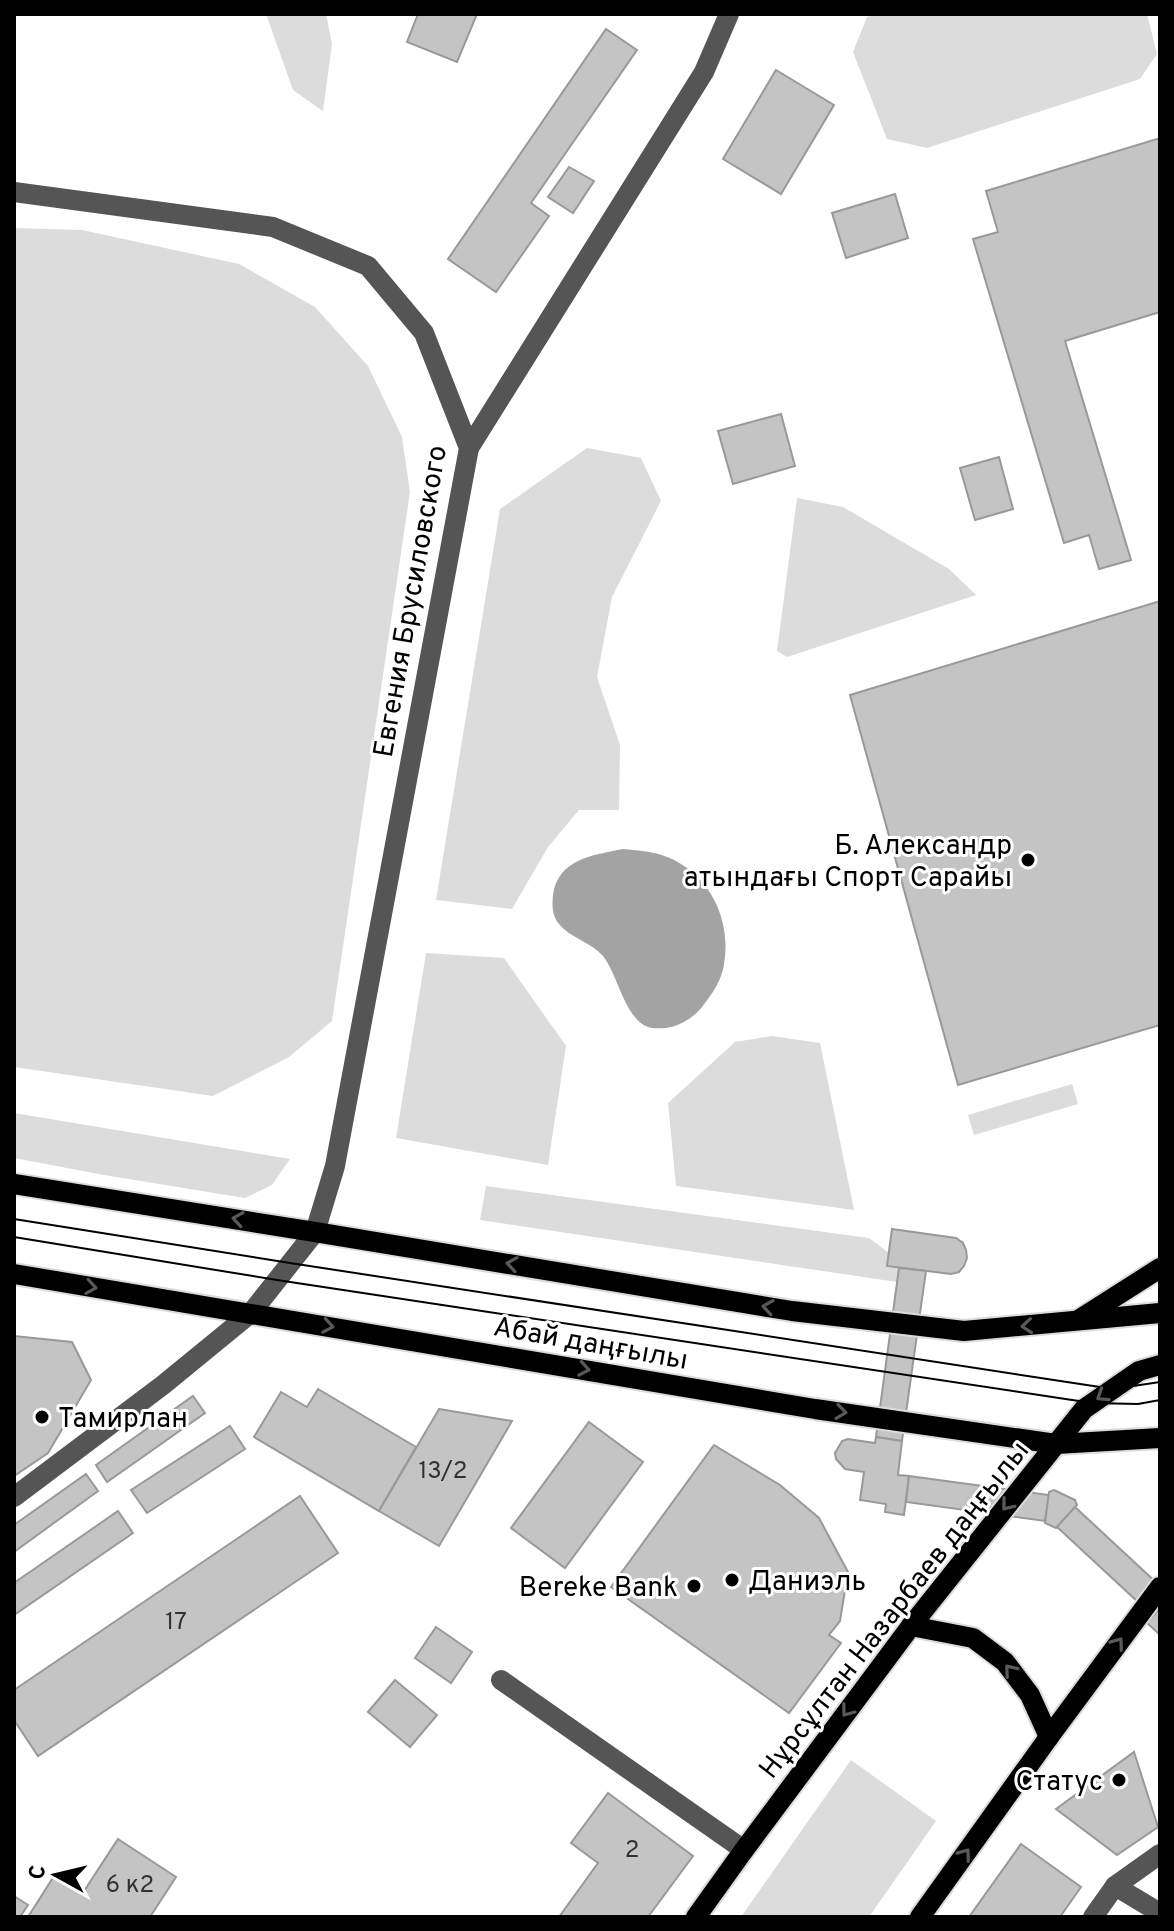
<svg xmlns="http://www.w3.org/2000/svg" width="1174" height="1931" font-family="Overpass,sans-serif">
<style>
.green{fill:#dcdcdc}
.water{fill:#a3a3a3}
.building{fill:#c4c4c4;stroke:#999;stroke-width:2}
.lines{fill:none;stroke-linecap:round;stroke-linejoin:round}
.major-casing{stroke:#dbdbdb;stroke-width:24}
.minor{stroke:#555;stroke-width:20}
.major{stroke:#000;stroke-width:20}
.tram{stroke:#000;stroke-width:2}
.oneway{stroke:#595959}
.poi-dot{fill:#000;stroke:#fff;stroke-width:3}
.labels{text-anchor:middle;stroke-width:6;stroke-linejoin:round;paint-order:stroke}
.number-label{font-size:24px;fill:#313131}
.street-label{font-size:28px;fill:#000;stroke:#fff}
.poi-label{font-size:28px;fill:#000;stroke:#fff;text-anchor:end}
</style>
<rect width="100%" height="100%" fill="#fff"/>
<g class="green">
<path d="M266 14H326L332 44 323 111 293 90Z"/>
<path d="M877 14H1147L1157 54 1140 79 927 148 887 139 853 52 867 17Z"/>
<path d="M14 228 82 230 239 264 315 307 368 366 402 437 410 492 332 1021 289 1057 213 1096 14 1067Z"/>
<path d="M587 448 641 458 661 501 612 597 597 677 620 745 619 810H579L548 847 512 909 436 900 500 509Z"/>
<path d="M797 498 843 507 949 569 976 595 787 657 777 651Z"/>
<path d="M426 953 504 958 566 1046 548 1165 396 1138Z"/>
<path d="M772 1036 820 1043 854 1210 676 1186 668 1103 735 1042Z"/>
<path d="M1072 1084 1078 1104 974 1135 968 1115Z"/>
<path d="M14 1113 290 1159 272 1185 245 1198 104 1175 14 1158Z"/>
<path d="M486 1186 869 1238 889 1253 887 1266 899 1268 897 1282 480 1220Z"/>
<path d="M851 1760 936 1821 869 1917H741Z"/>
</g>
<path class="water" d="M623 849C644 851 663 852 681 864 714 884 731 925 724 964 722 980 712 994 702 1007 693 1018 680 1026 666 1028 662 1028 652 1029 648 1027 625 1019 618 975 603 956 591 942 570 938 559 924 552 915 552 906 553 895 558 859 593 855 623 849Z"/>
<g class="building">
<path d="M418 14H477L457 62 407 42Z"/>
<path d="M606 29 637 50 531 203 549 216 496 292 448 259Z"/>
<path d="M776 70 834 105 781 194 723 159Z"/>
<path d="M1160 138V312L1065 341 1131 560 1099 569 1089 535 1064 543 973 239 998 232 986 191Z"/>
<path d="M569 167 594 181 573 213 548 197Z"/>
<path d="M895 194 908 238 846 258 832 213Z"/>
<path d="M781 414 795 466 733 484 718 431Z"/>
<path d="M999 457 1013 509 975 520 960 468Z"/>
<path d="M1160 601V1025L958 1085 850 695Z"/>
<path d="M892 1229 956 1238 963 1243 966 1250 967 1258 964 1266 959 1272 951 1274 887 1266Z"/>
<path d="M899 1268 926 1271 902 1441 876 1437Z"/>
<path d="M14 1336 72 1342 91 1380 48 1453 14 1476Z"/>
<path d="M318 1389 416 1447 379 1511 254 1437 281 1392 307 1407Z"/>
<path d="M193 1396 205 1413 107 1482 96 1465Z"/>
<path d="M439 1409 512 1421 439 1546 379 1511Z"/>
<path d="M589 1422 643 1462 565 1568 511 1528Z"/>
<path d="M230 1426 245 1449 147 1513 131 1490Z"/>
<path d="M876 1437 902 1441 898 1475 909 1476 904 1515 885 1512 886 1504 860 1500 864 1472 845 1469 836 1459 835 1453 842 1441 848 1439 875 1443Z"/>
<path d="M714 1445 780 1485 819 1518 848 1572 840 1621 829 1635 841 1643 789 1713 611 1587Z"/>
<path d="M86 1474 98 1491 14 1552V1525Z"/>
<path d="M909 1476 1049 1495 1045 1521 906 1502Z"/>
<path d="M1054 1490 1075 1500 1077 1505 1056 1528 1045 1523 1049 1492Z"/>
<path d="M300 1496 338 1553 38 1756 14 1720V1690Z"/>
<path d="M1075 1507 1160 1586V1608L1153 1616 1057 1527Z"/>
<path d="M118 1511 133 1533 14 1615V1583Z"/>
<path d="M1160 1608V1635L1147 1623Z"/>
<path d="M436 1627 472 1652 451 1683 415 1658Z"/>
<path d="M395 1680 437 1715 410 1747 368 1712Z"/>
<path d="M1134 1752 1158 1827 1117 1855 1056 1809Z"/>
<path d="M608 1793 693 1856 648 1917H559L598 1863 571 1843Z"/>
<path d="M118 1839 176 1877 150 1917H28L56 1873 84 1891Z"/>
<path d="M1021 1844 1081 1887 1060 1917H969Z"/>
<path d="M14 1896 28 1905 20 1917H14Z"/>
</g>
<g class="lines">
<g class="major-casing">
<g id="major">
<path d="M14 1184 315 1232 792 1311 964 1331 1160 1313"/>
<path d="M14 1274 815 1409 1056 1444 1160 1438"/>
<path d="M1080 1319 1160 1268"/>
<path d="M911 1626 973 1638 1005 1662 1030 1695 1049 1737"/>
<path d="M696 1917 744 1850 911 1626 1084 1409 1139 1371 1160 1365"/>
<path d="M920 1917 1049 1737 1160 1587"/>
</g>
</g>
<g class="minor">
<path d="M14 192 273 227 368 266 424 333 469 448 335 1166 315 1232 251 1313 163 1385 14 1497"/>
<path d="M469 448 704 72 729 14"/>
<path d="M501 1680 744 1850"/>
<path d="M1115 1886 1160 1913"/>
<path d="M1093 1917 1115 1886 1160 1854"/>
</g>
<use href="#major" class="major"/>
<g class="tram">
<path d="M14 1219 290 1263 1113 1389 1160 1382"/>
<path d="M14 1237 277 1280 1092 1403 1138 1404 1160 1400"/>
</g>
</g>
<defs><path id="oneway-chevron" d="M-2-3.5L2.5 0L-2 3.5" fill="none" stroke-width="1.6" stroke-linecap="round" stroke-linejoin="round" transform="scale(2)"/></defs>
<g class="oneway">
<use href="#oneway-chevron" transform="translate(238 1219) rotate(-171)"/>
<use href="#oneway-chevron" transform="translate(512 1264) rotate(-171)"/>
<use href="#oneway-chevron" transform="translate(91 1287) rotate(9)"/>
<use href="#oneway-chevron" transform="translate(768 1307) rotate(-171)"/>
<use href="#oneway-chevron" transform="translate(328 1326) rotate(10)"/>
<use href="#oneway-chevron" transform="translate(1027 1326) rotate(175)"/>
<use href="#oneway-chevron" transform="translate(584 1369) rotate(10)"/>
<use href="#oneway-chevron" transform="translate(1102 1396) rotate(147)"/>
<use href="#oneway-chevron" transform="translate(841 1412) rotate(8)"/>
<use href="#oneway-chevron" transform="translate(1007 1505) rotate(129)"/>
<use href="#oneway-chevron" transform="translate(1118 1643) rotate(-54)"/>
<use href="#oneway-chevron" transform="translate(1010 1670) rotate(-130)"/>
<use href="#oneway-chevron" transform="translate(847 1711) rotate(127)"/>
<use href="#oneway-chevron" transform="translate(965 1854) rotate(-54)"/>
</g>
<g class="poi-dot">
<circle cx="1028" cy="860" r="8"/>
<circle cx="42" cy="1417" r="8"/>
<circle cx="732" cy="1580" r="8"/>
<circle cx="694" cy="1586" r="8"/>
<circle cx="1119" cy="1780" r="8"/>
</g>
<g class="labels">
<g class="number-label">
<text x="443" y="1478">13/2</text>
<text x="176" y="1629">17</text>
<text x="632" y="1857">2</text>
<text x="130" y="1892">6 к2</text>
</g>
<g class="street-label">
<text transform="translate(409 601) rotate(-80)" y="10">Евгения Брусиловского</text>
<text transform="translate(591 1342) rotate(10)" y="10">Абай даңғылы</text>
<text transform="translate(893 1609) rotate(-52)" y="10">Нұрсұлтан Назарбаев даңғылы</text>
</g>
<g class="poi-label">
<text x="1012" y="854">Б. Александр<tspan x="1012" dy="32">атындағы Спорт Сарайы</tspan></text>
<text x="58" y="1427" text-anchor="start">Тамирлан</text>
<text x="748" y="1590" text-anchor="start">Даниэль</text>
<text x="678" y="1596">Bereke Bank</text>
<text x="1103" y="1790">Статус</text>
</g>
</g>
<rect width="1174" height="1931" fill="none" stroke="#000000" stroke-width="32"/>
<g transform="translate(56 1875) rotate(278)" stroke="#ffffff" stroke-width="6" paint-order="stroke">
<path d="M0-6L14 30L0 20L-14 30Z" fill="#000000"/>
<text y="-12" font-size="22" font-weight="bold" text-anchor="middle" fill="#000000">С</text>
</g>
</svg>
